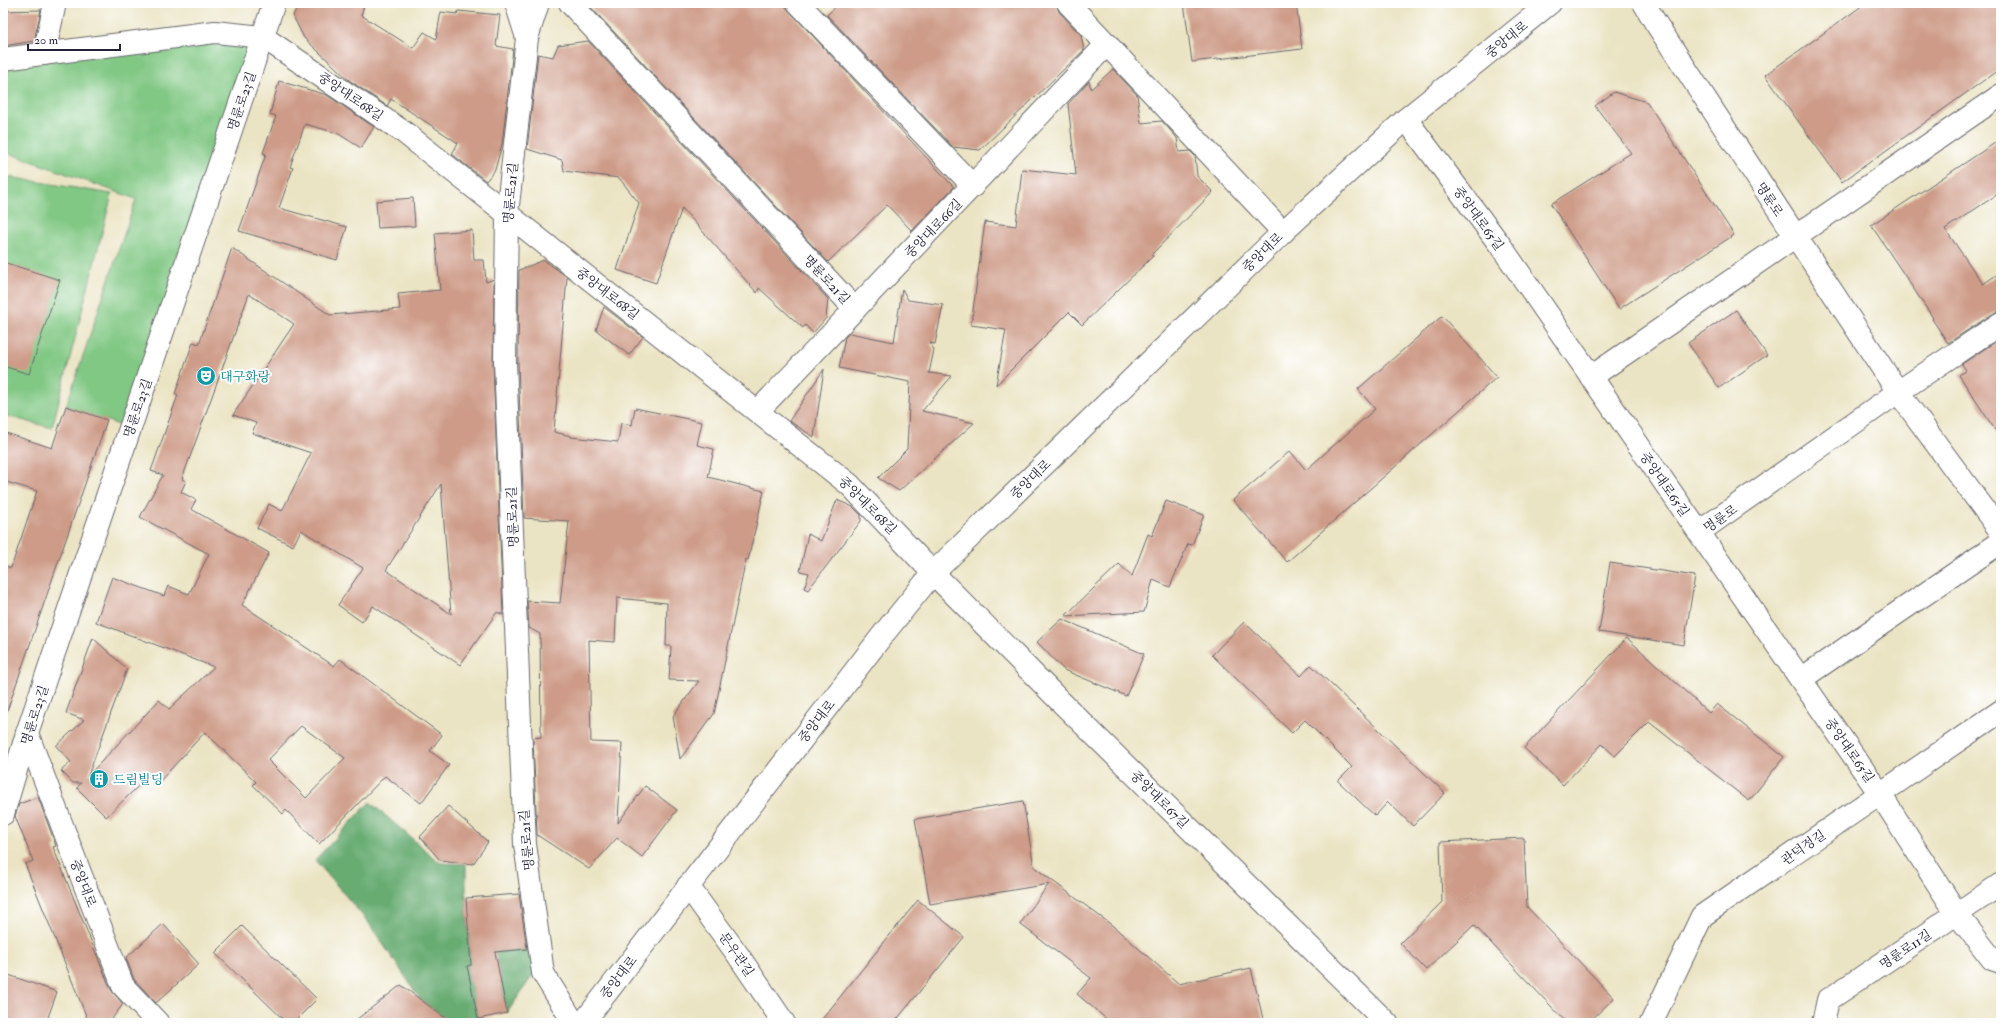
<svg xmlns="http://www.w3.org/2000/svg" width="2004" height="1026" font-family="'IM FELL Double Pica','Noto Serif KR',serif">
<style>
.green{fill:#81c884;stroke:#527560}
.forest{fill:#68ac72;stroke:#456756}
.building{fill:#ce9b88;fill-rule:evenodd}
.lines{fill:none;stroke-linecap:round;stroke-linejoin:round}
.minor-casing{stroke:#68666b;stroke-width:24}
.major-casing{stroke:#68666b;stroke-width:24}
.minor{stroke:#fff;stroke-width:22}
.major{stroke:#fff;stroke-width:22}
.labels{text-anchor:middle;stroke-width:4;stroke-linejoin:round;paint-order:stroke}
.street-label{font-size:13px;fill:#22223b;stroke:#fff}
.culture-label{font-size:13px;fill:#0d838f;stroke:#fff;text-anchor:start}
</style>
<rect width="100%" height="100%" fill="#fff"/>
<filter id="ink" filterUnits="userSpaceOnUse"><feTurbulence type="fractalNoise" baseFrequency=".025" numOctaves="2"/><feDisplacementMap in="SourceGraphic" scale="8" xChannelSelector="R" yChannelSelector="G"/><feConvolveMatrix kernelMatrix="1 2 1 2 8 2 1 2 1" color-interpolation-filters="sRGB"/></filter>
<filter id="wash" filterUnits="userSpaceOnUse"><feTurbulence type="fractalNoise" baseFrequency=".012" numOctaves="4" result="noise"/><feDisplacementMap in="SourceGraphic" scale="16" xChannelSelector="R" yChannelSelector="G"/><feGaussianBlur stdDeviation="0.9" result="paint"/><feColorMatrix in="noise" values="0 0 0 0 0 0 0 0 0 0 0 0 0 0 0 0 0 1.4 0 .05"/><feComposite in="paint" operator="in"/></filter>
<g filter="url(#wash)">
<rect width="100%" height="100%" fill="#ebe4c4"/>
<g class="green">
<path d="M263 37 130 429 66 406 136 199 3 151V59Z"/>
<path d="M3 176 112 194 52 428 3 415Z"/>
</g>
<path class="forest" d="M370 802 440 863 466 864V898L470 954 531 949 535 972 507 1013 497 960 468 966 478 1019 475 1023H452L421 1000 368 922 315 860Z"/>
<g id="blocks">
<g class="building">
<path d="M299 3H365L361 15 413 48 424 32 436 39 441 12 457 14 458 11 500 15 496 46 513 49 502 144 495 170 486 181 452 154 458 143 391 99 387 106 349 80 304 38 293 16Z"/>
<path d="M587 3H782L954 187 912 231 887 205 828 262Z"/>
<path d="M840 3H1056L1059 12 1081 35 1084 50 980 150 953 147 827 15Z"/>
<path d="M1184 3H1296L1302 49 1192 62Z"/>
<path d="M1866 3H2001V68L1842 182 1765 75Z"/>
<path d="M41 10 34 41 3 46V11Z"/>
<path d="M588 41 828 299 826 318 813 333 805 325 803 328 759 288 757 293 682 208 656 283 617 270 639 203 619 178 564 171 562 160 527 149 538 54 553 57 558 45Z"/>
<path d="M1113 69 1137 95 1141 123 1162 121 1177 138 1179 152 1190 151 1195 156 1197 176 1213 192 1151 255 1153 256 1082 325 1069 312 996 385 1006 330 971 325 985 222 1016 226 1022 169 1076 175 1068 104 1089 81 1091 89Z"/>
<path d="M279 81 327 95 374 127 361 148 337 133 305 124 290 167 293 168 279 208 347 227 337 260 239 231 266 154 263 153 276 116 270 114Z"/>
<path d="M1614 92 1647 102 1734 235 1619 309 1551 204 1631 153 1595 106Z"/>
<path d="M2001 139V192L1945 229 1983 284 2001 272V311L1994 313 1948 343 1932 319 1933 318 1871 225Z"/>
<path d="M413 198 415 226 378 228 376 201Z"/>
<path d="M472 230 474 260H484L486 282 494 279 493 363 503 615 497 612 460 665 373 606 362 622 338 605 363 568 301 530 293 546 257 528 269 504 282 511 311 453 252 433 256 423 233 415 294 324 249 294 182 479 186 481 181 492 196 500 191 509 269 553 242 605 334 666 340 659 442 735 430 751 449 765 421 803 385 776 319 844 286 810 283 814 253 785 256 782 205 732 159 782 151 774 106 817 77 788 81 783H73L61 771 71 762 56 746 84 720 66 713 93 638 127 669 88 776 159 700 169 709 214 667 96 622 112 577 164 596 168 586 189 594 209 554 140 517 163 475 151 471 178 395 175 394 193 342 199 344 232 248 330 315 400 309 398 294 440 290 435 233ZM441 484 451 614 386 570ZM301 726 345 758 306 798 268 760Z"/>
<path d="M544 260 567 277 554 432 571 436V437L618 442 621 423 632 425 635 408 702 422 697 445 714 449 708 477 764 491 748 560 746 559 714 714 680 759 673 716 699 681 669 680 671 646H666L667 603 617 598 615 642 589 640 591 742 622 743 618 823 645 786 677 810 642 857 617 838 589 869 537 835 533 738 541 737 540 634 529 628 527 601 560 603 569 521 524 518 518 362 519 270Z"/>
<path d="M3 262 60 280 29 374 3 366Z"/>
<path d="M902 289 908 300 943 305 935 344 930 343 934 350 929 373 952 376 922 411 974 423 899 491 878 478 907 449 910 382 839 368 845 337 850 333 894 342Z"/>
<path d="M604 307 643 337 629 355 596 330Z"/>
<path d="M1736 310 1767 355 1719 388 1688 343Z"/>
<path d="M1442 316 1497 377 1287 562 1233 500 1290 451 1306 470 1375 409 1358 389Z"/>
<path d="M2001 338V439L1959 375 1966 370 1962 364Z"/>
<path d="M824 369 814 437 789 421Z"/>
<path d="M66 406 107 420 7 711 3 710V565L11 568 37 491 3 481V432L52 448Z"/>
<path d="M837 500 853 507 861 515V521L808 590 804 588 809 573 800 571 808 534 821 541Z"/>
<path d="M1166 501 1204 515 1192 545 1188 544 1170 587 1153 580 1144 612 1065 616 1119 564 1132 576 1148 534 1152 536Z"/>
<path d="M1610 563 1695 576 1684 645 1599 632Z"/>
<path d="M1062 619 1144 654 1126 696 1064 670 1037 642Z"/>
<path d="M1244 622 1301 676 1311 665 1445 793 1413 826 1388 802 1375 816 1338 781 1352 767 1305 720 1292 733 1212 655Z"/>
<path d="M1627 638 1709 713 1717 704 1784 757 1749 801 1649 722 1615 756 1602 744 1563 785 1524 748Z"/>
<path d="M38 797 56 846 53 847 76 904 111 990 123 1004 109 1023H89L25 864 33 861 15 816 19 804Z"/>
<path d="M1023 801 1034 867 1113 926 1179 984 1251 968 1264 1023H1111L1077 994 1091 978 1020 924 1049 884 930 904 915 819Z"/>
<path d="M448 806 488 842 473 864 440 860 420 837Z"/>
<path d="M1524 838 1527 907 1614 998 1588 1023H1567L1474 925 1426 970 1400 943 1442 902 1440 842Z"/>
<path d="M519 894 527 949 495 952 507 1013 478 1019 467 966 471 965 466 898Z"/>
<path d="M918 900 964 937 894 1023H819Z"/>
<path d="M163 924 199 964 156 1003 134 979 126 958Z"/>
<path d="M242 926 317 999 293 1023H287L215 953Z"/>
<path d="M3 973 57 992 46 1023H3Z"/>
<path d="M401 985 452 1023H352Z"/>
</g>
</g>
</g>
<g filter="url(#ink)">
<use href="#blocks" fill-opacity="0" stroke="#68666b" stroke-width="1"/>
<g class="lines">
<g class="minor-casing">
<g id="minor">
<path d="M516 3 527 38"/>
<path d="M538 3 527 38 507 214 505 362 525 844 543 973 574 1023"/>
<path d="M570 3 855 309"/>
<path d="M798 3 973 186"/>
<path d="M1068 3 1283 232"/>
<path d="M1644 3 1655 22 1898 392 2001 532"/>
<path d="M44 54 55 3"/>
<path d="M3 59 215 32 263 37 405 133 850 485 933 573 1060 701 1387 1023"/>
<path d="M1406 119 1500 245 1880 794 1957 914 1992 959 2001 962"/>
<path d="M1591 377 2001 95"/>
<path d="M758 411 1107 44"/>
<path d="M1699 532 1898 392 2001 323"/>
<path d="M1801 679 2001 542"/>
<path d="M27 733 123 986 158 1023"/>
<path d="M3 814 27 733 274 3"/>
<path d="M688 886 738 955 784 1023"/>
<path d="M1651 1023 1702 916 2001 711"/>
<path d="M1823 1023 1828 1000 2001 884"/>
</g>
</g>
<g class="major-casing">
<path id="major" d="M583 1023 885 632 933 573 1283 232 1406 119 1550 3"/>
</g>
<use href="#minor" class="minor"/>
<use href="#major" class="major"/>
</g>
</g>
<defs>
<g id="theatre-disc" transform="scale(1)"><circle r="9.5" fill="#0f9aa8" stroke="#fff"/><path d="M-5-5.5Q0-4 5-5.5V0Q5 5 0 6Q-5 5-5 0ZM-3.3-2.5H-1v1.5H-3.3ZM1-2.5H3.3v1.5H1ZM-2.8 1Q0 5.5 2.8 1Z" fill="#fff"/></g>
<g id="building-disc" transform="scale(1)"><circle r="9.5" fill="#0f9aa8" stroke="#fff"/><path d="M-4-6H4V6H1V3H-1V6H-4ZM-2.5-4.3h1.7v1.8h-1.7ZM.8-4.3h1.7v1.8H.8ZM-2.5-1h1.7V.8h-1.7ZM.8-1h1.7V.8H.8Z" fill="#fff"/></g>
</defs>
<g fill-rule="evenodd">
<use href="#theatre-disc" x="206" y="376"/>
<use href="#building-disc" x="99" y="779"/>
</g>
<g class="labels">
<g class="street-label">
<text transform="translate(1506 39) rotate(-39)" y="5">중앙대로</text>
<text transform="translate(351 96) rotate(34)" y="5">중앙대로68길</text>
<text transform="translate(241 101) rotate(-71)" y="5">명륜로23길</text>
<text transform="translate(510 193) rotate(-85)" y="5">명륜로21길</text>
<text transform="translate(1770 199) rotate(57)" y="5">명륜로</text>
<text transform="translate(1479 218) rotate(54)" y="5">중앙대로65길</text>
<text transform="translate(933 228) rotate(-46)" y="5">중앙대로66길</text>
<text transform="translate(1262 252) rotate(-44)" y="5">중앙대로</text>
<text transform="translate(827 279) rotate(47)" y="5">명륜로21길</text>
<text transform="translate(608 293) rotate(38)" y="5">중앙대로68길</text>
<text transform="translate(137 408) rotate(-71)" y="5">명륜로23길</text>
<text transform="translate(1030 479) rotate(-44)" y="5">중앙대로</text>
<text transform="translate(1665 484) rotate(55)" y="5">중앙대로65길</text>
<text transform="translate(868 505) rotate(45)" y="5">중앙대로68길</text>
<text transform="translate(512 517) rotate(-92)" y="5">명륜로21길</text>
<text transform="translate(1720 518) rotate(-35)" y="5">명륜로</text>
<text transform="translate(34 715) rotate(-72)" y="5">명륜로23길</text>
<text transform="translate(816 721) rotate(-52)" y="5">중앙대로</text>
<text transform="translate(1850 750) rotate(55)" y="5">중앙대로65길</text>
<text transform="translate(1160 799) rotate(45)" y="5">중앙대로67길</text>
<text transform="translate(526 840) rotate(-95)" y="5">명륜로21길</text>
<text transform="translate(1803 847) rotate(-35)" y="5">관덕정길</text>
<text transform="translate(84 883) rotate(69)" y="5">중앙대로</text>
<text transform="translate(1905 949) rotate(-34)" y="5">명륜로11길</text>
<text transform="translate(737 954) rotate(55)" y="5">문우관길</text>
<text transform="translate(618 977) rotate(-52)" y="5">중앙대로</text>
</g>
<g class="culture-label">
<text x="220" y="381">대구화랑</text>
<text x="113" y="784">드림빌딩</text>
</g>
</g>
<rect width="2004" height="1026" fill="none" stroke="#fff" stroke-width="16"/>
<path d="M28 44v6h92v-6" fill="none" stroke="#22223b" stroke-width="2"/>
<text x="34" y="44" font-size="12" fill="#22223b" stroke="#ffffff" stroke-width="3" paint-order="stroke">20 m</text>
</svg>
